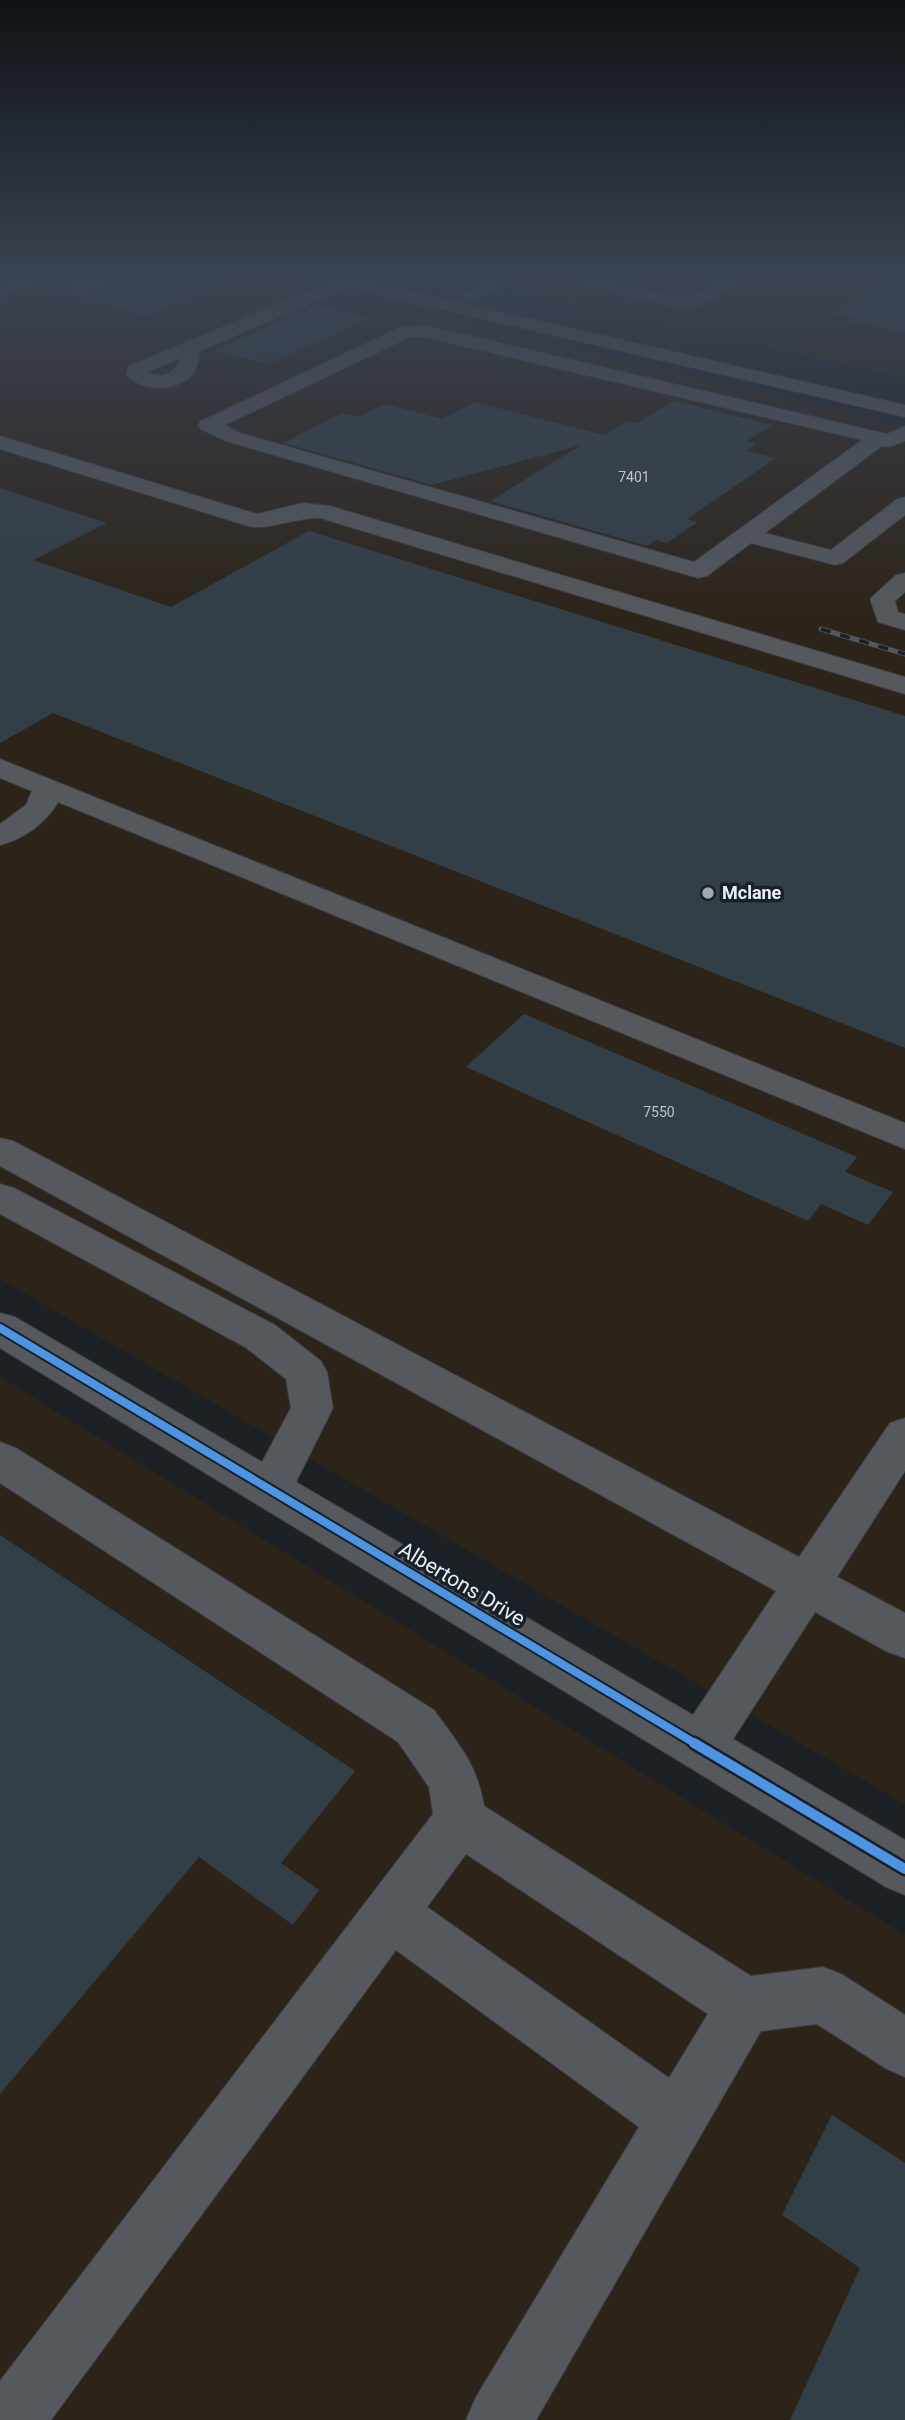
<svg xmlns="http://www.w3.org/2000/svg" width="905" height="2420" font-family="Roboto,sans-serif">
<style>
.industrial{fill:#2d2419}
.building{fill:#333f47}
.lines{fill:none;stroke-linecap:round;stroke-linejoin:round}
.minor-casing{stroke:#393c40;stroke-width:2}
.major-casing{stroke:#393c40;stroke-width:2}
.minor{fill:#55595d;fill-rule:evenodd}
.major{fill:#59585d;fill-rule:evenodd}
.rail-casing{stroke:#53585c;stroke-width:5}
.rail{stroke:#18212a;stroke-width:3.5;stroke-dasharray:10;stroke-linecap:butt}
.cycleway-far1-casing{stroke:#18212a;stroke-width:12}
.cycleway-casing{stroke:#18212a;stroke-width:15}
.cycleway-far1{stroke:#4d94e3;stroke-width:8}
.cycleway{stroke:#4d94e3;stroke-width:10}
.poi-dot{fill:#a1a8ad;stroke:#18212a;stroke-width:2.5}
.labels{text-anchor:middle;stroke-width:7;stroke-linejoin:round;paint-order:stroke}
.number-label{font-size:14px;fill:#bcc4ca}
.poi-label{font-size:18px;font-weight:bold;fill:#e9f0f6;stroke:#18212a;text-anchor:start}
.near-street-label{font-size:21px;fill:#e9f0f6;stroke:#18212a}
</style>
<rect width="100%" height="100%" fill="#1c2126"/>
<g class="industrial">
<path d="M0 278H278L905 426V1804L0 1279Z"/>
<path d="M464 278H905V378Z"/>
<path d="M0 1377 905 1935V2420H0Z"/>
</g>
<g class="building">
<path d="M48 278H83L70 284 66 288 67 292 74 297 37 287 45 284Z"/>
<path d="M119 278H236L237 280 146 315 78 297 115 284Z"/>
<path d="M883 281 905 285V332L850 321 855 318 831 313Z"/>
<path d="M317 306 370 318 269 364 214 350Z"/>
<path d="M674 401 772 425 747 441 756 444 746 451 776 458 687 519 698 522 667 543 656 540 647 546 490 501 581 445 432 485 283 443 342 413 359 417 385 404 442 419 475 402 604 435 628 421 637 423Z"/>
<path d="M0 488 107 523 33 560 171 607 309 531 905 716V1048L53 713 0 743Z"/>
<path d="M524 1014 857 1157 845 1172 893 1192 868 1225 821 1204 808 1221 466 1067Z"/>
<path d="M0 1535 355 1771 281 1863 319 1890 293 1925 199 1857 0 2094Z"/>
<path d="M832 2115 905 2163V2420H790L860 2268 782 2215Z"/>
</g>
<g class="lines">
<g class="minor-casing">
<g id="minor">
<path d="M20 278H46L43 282 0 297V286Z"/>
<path d="M91 278H117L114 282 77 295 68 290 71 286Z"/>
<path d="M339 278H351L354 282 351 286 200 351C199 361 197 370 190 377 174 392 139 391 126 374L129 366ZM180 358C176 374 162 379 147 372Z"/>
<path d="M490 278H514L476 299 470 300 461 295Z"/>
<path d="M560 278H595L683 298 694 295 726 278H749L706 303 683 308 569 283Z"/>
<path d="M424 325 887 434 905 426V441L889 447 882 446 765 533 831 550 897 499 905 497V515L843 563 835 565 751 543 707 576 698 578 226 441 201 429 198 425 201 421 399 328ZM410 337H424L862 440 694 562 240 433 225 425Z"/>
<path d="M0 436 257 514 303 503 330 506 905 677V694L320 518C297 517 267 531 248 526L0 449Z"/>
<path d="M905 573V592L895 601 898 612 905 614V630L878 622 870 599 896 575Z"/>
<path d="M0 759 905 1123V1149L58 802C46 823 24 839 0 845V824L26 805 32 791 0 778Z"/>
<path d="M0 1138 13 1141 799 1557 890 1423 905 1418V1471L837 1577 905 1613V1658L888 1652 815 1612 733 1739 905 1840V1895L886 1887 0 1348V1313L15 1317 262 1462 291 1408 286 1379 245 1347 0 1214V1184L14 1188 275 1325 321 1361 327 1372 333 1408 296 1482 693 1715 776 1591 0 1166Z"/>
<path d="M0 1442 16 1448 434 1710C458 1744 477 1763 484 1806L751 1976 823 1967 843 1975 905 2015V2077L885 2068 817 2024 761 2031 536 2420H466L476 2397 639 2127 396 1950 51 2420H0V2381L433 1814 429 1787 398 1742 0 1483ZM466 1854 708 2014 669 2078 427 1907Z"/>
</g>
</g>
<g class="major-casing">
<path id="major" d="M320 278H353L905 405V417L329 283Z"/>
</g>
<use href="#minor" class="minor"/>
<use href="#major" class="major"/>
<g class="rail-casing">
<path id="rail" d="M821 629 905 654"/>
</g>
<use href="#rail" class="rail"/>
<g class="cycleway-far1-casing">
<path id="cycleway-far1" d="M0 1328 696 1744"/>
</g>
<g class="cycleway-casing">
<path id="cycleway" d="M694 1743 905 1869"/>
</g>
<use href="#cycleway-far1" class="cycleway-far1"/>
<use href="#cycleway" class="cycleway"/>
</g>
<linearGradient id="sky" x2="0" y2="1"><stop stop-color="#0f1215"/><stop offset="0.45" stop-color="#3a4352"/><stop offset="1" stop-color="#3a4352" stop-opacity="0"/></linearGradient>
<rect width="905" height="617" fill="url(#sky)"/>
<circle class="poi-dot" cx="708" cy="893" r="7"/>
<g class="labels">
<g class="number-label">
<text x="634" y="482">7401</text>
<text x="659" y="1117">7550</text>
</g>
<g class="poi-label">
<text x="722" y="899">Mclane</text>
</g>
<g class="near-street-label">
<text transform="translate(462 1584) rotate(31)" y="7">Albertons Drive</text>
</g>
</g>
</svg>
